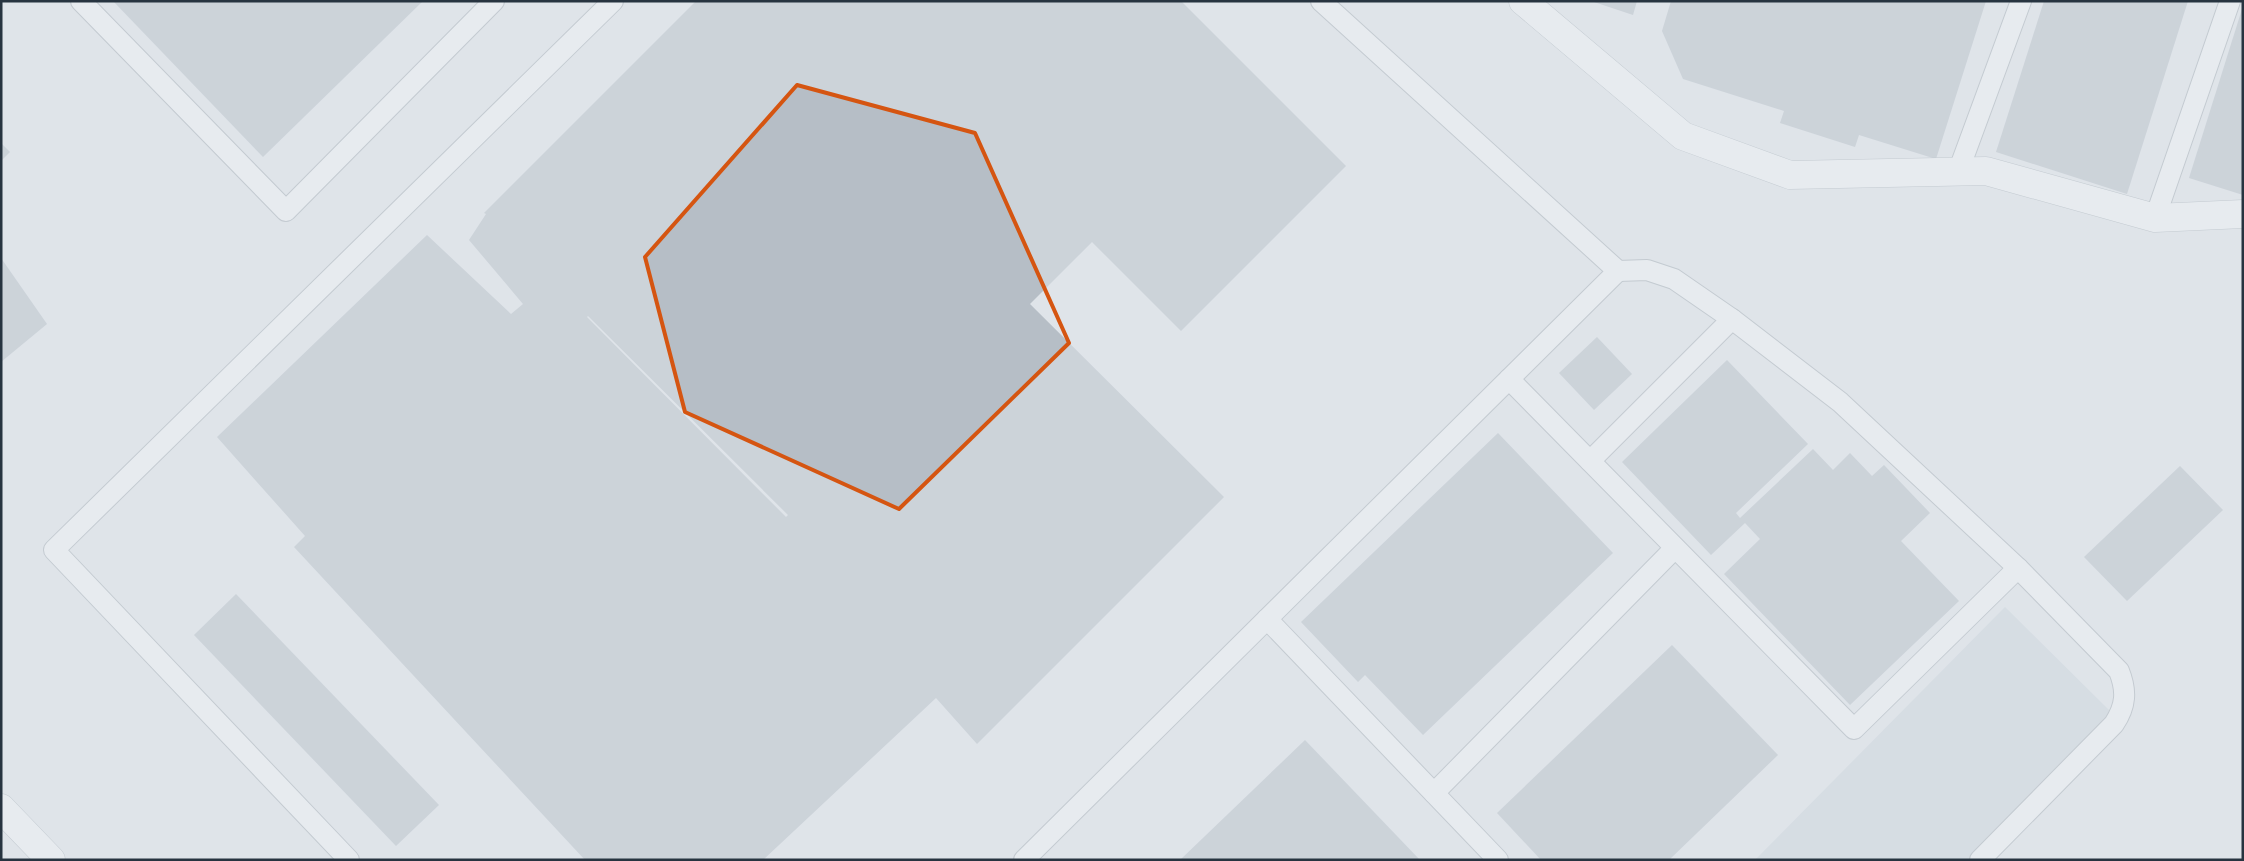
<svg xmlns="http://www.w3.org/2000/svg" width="2244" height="861" font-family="'Sofia Sans Condensed',sans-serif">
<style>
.built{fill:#ccd4db}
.building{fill:#b6bec6;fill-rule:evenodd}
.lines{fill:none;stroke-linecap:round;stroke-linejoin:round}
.service-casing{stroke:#a4acb3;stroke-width:22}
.minor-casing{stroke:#a4acb3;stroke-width:29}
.service{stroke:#f1f4f7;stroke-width:20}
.minor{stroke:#f1f4f7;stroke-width:28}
.marked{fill:none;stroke:#d55511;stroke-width:4;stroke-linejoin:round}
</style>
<rect width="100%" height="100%" fill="#dfe4e9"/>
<path class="built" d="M2005 607 2115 716 1974 860H1755Z"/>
<g class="building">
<path d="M113 1H423L263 157Z"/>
<path d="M696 1H1181L1346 166 1181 331 1092 242 1030 304 1224 497 977 744 936 698 763 860H585L294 547 305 536 217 437 427 235 511 314 523 304 469 240 486 214 484 213ZM588 316 788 515 786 517 587 317Z"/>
<path d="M1591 1H1637L1633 15Z"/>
<path d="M1671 1H1986L1936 159 1859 135 1855 147 1780 123 1784 111 1683 79 1662 31Z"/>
<path d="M2044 1H2188L2127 194 1996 152Z"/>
<path d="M2242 9H2243V195L2189 178Z"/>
<path d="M1 143 10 152 1 161Z"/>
<path d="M1 258 47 324 1 362Z"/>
<path d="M1597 337 1632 374 1594 410 1559 373Z"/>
<path d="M1727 360 1808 444 1736 513 1740 518 1813 449 1833 470 1850 453 1872 476 1884 465 1930 513 1901 541 1959 601 1850 705 1724 574 1760 539 1745 523 1711 555 1622 462Z"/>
<path d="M1498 433 1613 553 1423 735 1365 675 1358 682 1301 622Z"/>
<path d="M2180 466 2223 510 2127 601 2084 557Z"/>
<path d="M236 594 439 805 396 846 194 635Z"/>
<path d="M1672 645 1778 755 1669 860H1541L1497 813Z"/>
<path d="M1305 740 1420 860H1180Z"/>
</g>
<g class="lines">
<g class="service-casing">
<g id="service">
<path d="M81 1 286 211 494 1"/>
<path d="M1958 172 2021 1"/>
<path d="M2155 218 2230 1"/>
<path d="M1618 271 1647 270 1674 279 1732 319 1840 402 2018 568 2119 671C2127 691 2126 706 2114 724L1980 860"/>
<path d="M1509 379 1854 729 2018 568"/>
<path d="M1590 461 1732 319"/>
<path d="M1267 619 1498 860"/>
<path d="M1434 793 1675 548"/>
<path d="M349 860 54 550 613 1"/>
<path d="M1024 860 1618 271 1321 1"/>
</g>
</g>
<g class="minor-casing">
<g id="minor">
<path d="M1523 1 1683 136 1790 175 1986 171 2155 218 2243 214"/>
<path d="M1 808 51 860"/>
</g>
</g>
<use href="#service" class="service"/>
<use href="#minor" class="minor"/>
</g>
<path d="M0 0H2244V861H0ZM797 85 975 133 1069 343 899 509 685 412 645 257Z" fill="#dfe4e9" fill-opacity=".55" fill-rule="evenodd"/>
<path class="marked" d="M797 85 975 133 1069 343 899 509 685 412 645 257Z"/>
<rect width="2244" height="861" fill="none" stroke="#273440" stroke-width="5"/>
</svg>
